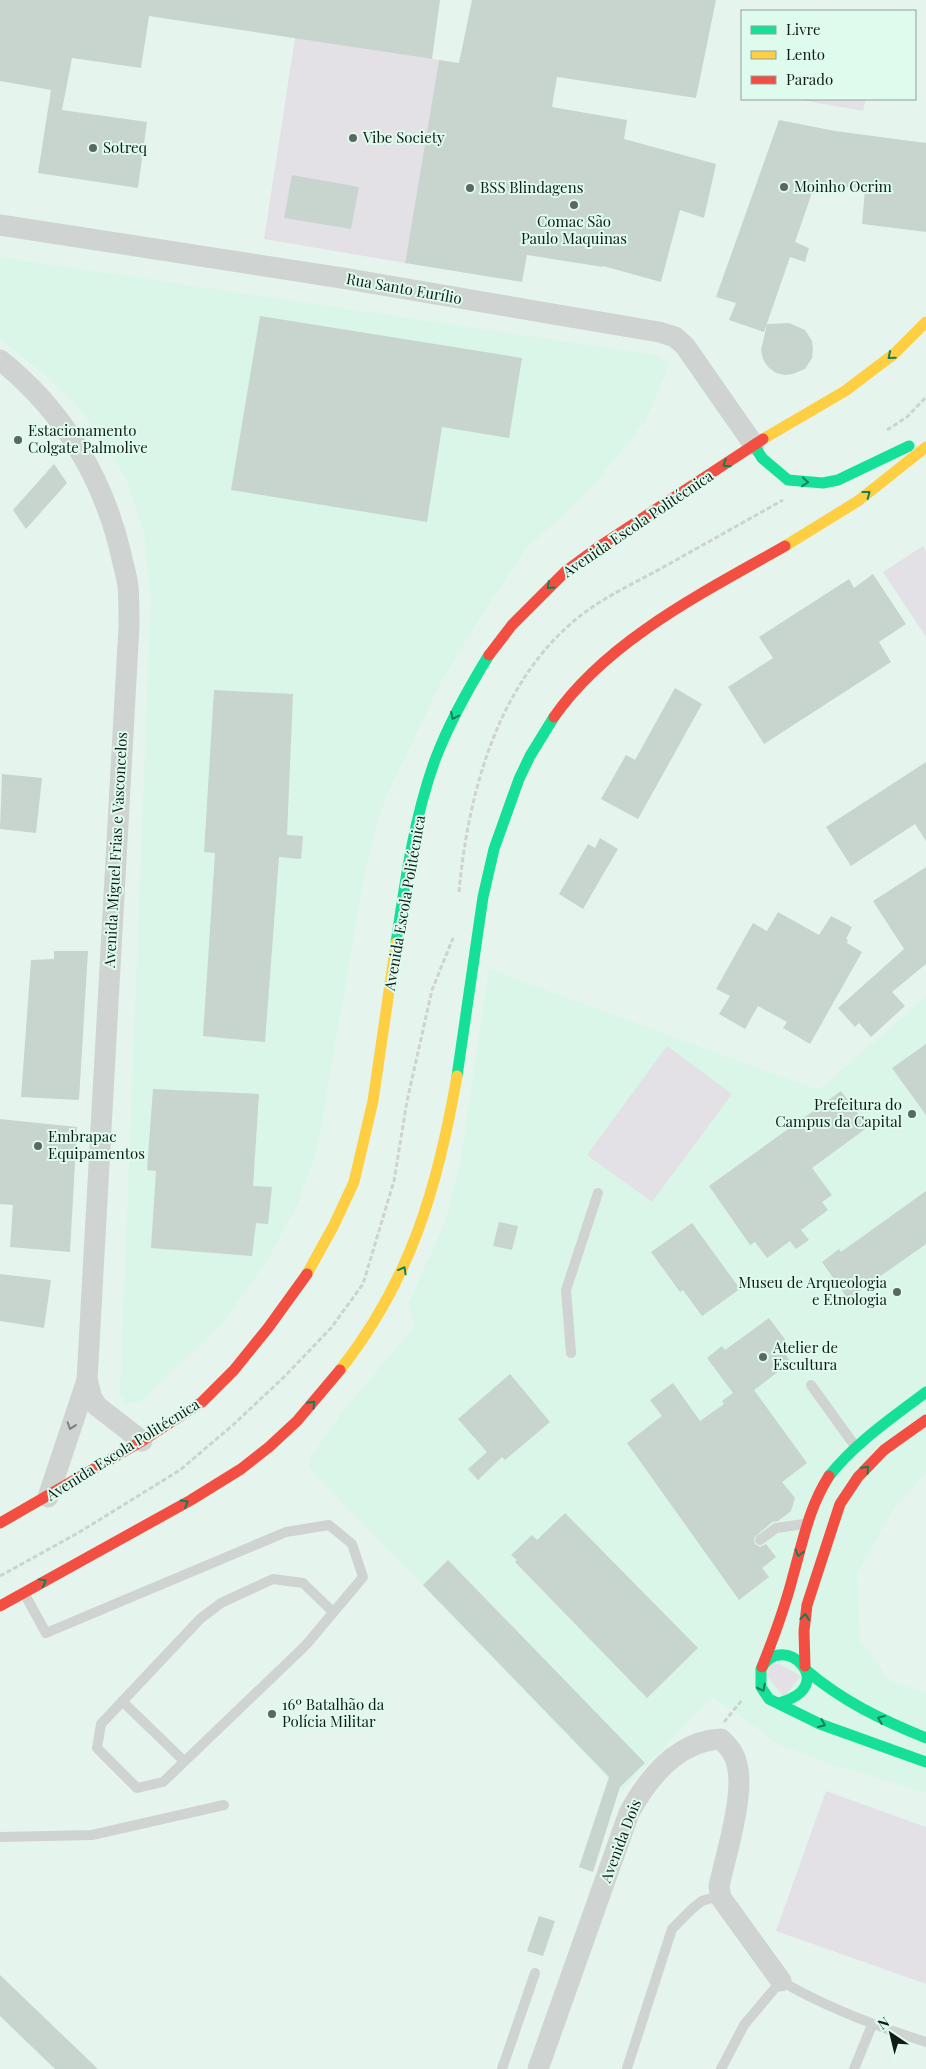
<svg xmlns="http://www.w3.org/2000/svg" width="926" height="2069" font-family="'Playfair Display',serif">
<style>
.built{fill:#d9f6e8}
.green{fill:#e4e1e6}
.building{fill:#c7d5ce}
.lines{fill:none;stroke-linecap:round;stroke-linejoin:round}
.path{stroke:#ced2d0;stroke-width:3;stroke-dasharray:5 2.5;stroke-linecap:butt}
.lane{stroke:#cfd3d1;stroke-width:10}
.street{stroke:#cfd3d1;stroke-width:21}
.fast{stroke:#16e098;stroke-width:11}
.slow{stroke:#ffcf43;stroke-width:11}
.jam{stroke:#f24e42;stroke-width:11}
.oneway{stroke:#147e58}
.oneway2{stroke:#7a817d}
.poi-dot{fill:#5b6862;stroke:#dffbee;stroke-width:2}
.labels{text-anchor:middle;stroke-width:4;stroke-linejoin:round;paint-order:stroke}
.poi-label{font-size:15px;fill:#111c17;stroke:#dffbee;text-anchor:start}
.street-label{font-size:15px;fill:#111c17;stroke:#dffbee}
</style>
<rect width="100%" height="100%" fill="#e5f5ed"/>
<g class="built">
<path d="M0 257 655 355 668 363 665 374 646 420 595 484 527 548 478 621 441 682 385 799 376 826 362 887 317 1150 297 1205 268 1259 223 1323 141 1401 126 1404 120 1395 151 599 144 533 127 481 105 442 73 401 51 380 0 339Z"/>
<path d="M489 969 818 1090 926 997V1473L895 1506 857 1574 860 1639 889 1680 926 1694V1793L831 1764 777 1744 734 1711 712 1697 621 1792 308 1467 312 1455 343 1411 415 1326 408 1304 444 1225 460 1165Z"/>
</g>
<g class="green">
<path d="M295 38 439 60 405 263 264 239Z"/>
<path d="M795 99H866L863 111Z"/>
<path d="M923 546 926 551V637L883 572Z"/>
<path d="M667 1046 732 1094 652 1202 587 1155Z"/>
<path d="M774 1661 801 1676 784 1697 764 1672Z"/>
<path d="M826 1791 926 1827V1984L776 1931Z"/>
</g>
<g class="building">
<path d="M0 0H440L432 59 149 16 141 68 72 58 62 110 147 122 138 188 38 173 51 90 0 81Z"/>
<path d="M472 0H716L696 98 557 77 552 107 627 120 624 139 716 164 704 218 680 210 661 282 603 266V267L527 255 522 282 405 263 439 60 459 63Z"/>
<path d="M779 120 835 131 926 143V232L862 224 865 189 815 184 795 242 809 248 805 262 790 257 764 332 729 320 736 303 716 297Z"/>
<path d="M292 175 359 187 351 229 284 218Z"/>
<path d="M260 316 522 358 509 438 442 427 427 522 231 490Z"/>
<path d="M789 323 805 330 812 341 813 349 812 358 805 369 793 374 785 375 776 373 768 367 763 359 761 350 767 324Z"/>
<path d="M54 464 67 483 26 529 13 510Z"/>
<path d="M873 574 906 624 879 642 891 662 764 744 728 687 773 658 759 637 849 579 854 588Z"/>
<path d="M675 688 702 704 638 819 601 799 626 755 635 760Z"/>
<path d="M214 690 293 694 287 835 303 836 301 859 279 857 265 1042 203 1036 215 853 204 852Z"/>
<path d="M926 762V841L915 824 851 866 826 827Z"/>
<path d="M2 774 42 778 36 833 0 829Z"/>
<path d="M600 838 618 849 583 909 559 894 588 844 595 848Z"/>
<path d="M926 867V964L892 992 905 1006 871 1037 859 1023 855 1027 838 1008 904 949 873 901Z"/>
<path d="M778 912 819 935 831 916 852 927 846 939 848 940 847 943 862 952 810 1044 783 1028 787 1022 758 1006 745 1029 719 1014 730 996 716 989 753 923 767 931Z"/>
<path d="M54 951H88L79 1100 21 1097 31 960 54 959Z"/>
<path d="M926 1044V1115L892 1068Z"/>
<path d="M153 1089 259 1094 253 1186 272 1187 268 1224 256 1223 252 1256 151 1248 156 1171 147 1170Z"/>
<path d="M841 1091 868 1127 812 1168 832 1195 822 1202 828 1210 801 1230 809 1240 796 1249 790 1241 767 1258 755 1242 750 1245 709 1186Z"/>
<path d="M0 1119 77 1127 70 1252 10 1247 13 1205 0 1204Z"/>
<path d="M926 1191V1244L848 1299 822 1262 839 1249 841 1252Z"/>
<path d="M499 1222 518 1226 512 1250 493 1246Z"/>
<path d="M692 1223 740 1289 702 1316 683 1290 680 1292 651 1252Z"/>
<path d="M0 1274 51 1280 44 1328 0 1321Z"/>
<path d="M769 1318 790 1346 783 1351 791 1362 754 1390 807 1463 782 1482 795 1498 791 1511 778 1521 772 1522 754 1538 755 1544 760 1547 766 1544 776 1557 762 1568 769 1577 739 1600 627 1443 662 1416 650 1400 673 1383 700 1421 724 1404 722 1401 733 1393 707 1358 722 1346 725 1350Z"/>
<path d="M510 1374 550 1422 505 1460 502 1457 478 1480 468 1469 487 1452 458 1419Z"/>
<path d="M565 1513 698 1648 647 1698 515 1562 517 1560 511 1555 532 1535 537 1540Z"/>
<path d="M448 1560 645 1763 620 1787 593 1872 579 1867 609 1777 423 1585Z"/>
<path d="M539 1916 555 1921 543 1956 527 1951Z"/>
<path d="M0 1975 98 2069H55L0 2016Z"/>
</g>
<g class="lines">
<g class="path">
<path d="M887 430 907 417 926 397"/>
<path d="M459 892C469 784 503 663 600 602 619 590 640 580 660 569 701 546 742 523 783 500"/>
<path d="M0 1576 78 1533 180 1470 233 1425 286 1375 331 1328 363 1284 394 1181 407 1101 432 990 453 938"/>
<path d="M724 1722 742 1700"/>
</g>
<g class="lane">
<path d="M571 1353 566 1290 598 1193"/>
<path d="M811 1385 855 1446"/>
<path d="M760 1540 776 1528 804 1524"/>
<path d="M24 1593 46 1633 286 1532 329 1525 352 1544 363 1577 306 1645 163 1782 137 1788 97 1748 101 1724 200 1619 221 1603 273 1579 303 1583 333 1612"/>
<path d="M122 1701 184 1761"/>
<path d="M0 1837 92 1835 224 1805"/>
<path d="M627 2068 672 1929 693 1908 702 1901 721 1895"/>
<path d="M502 2069 535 1973"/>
<path d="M721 2069 744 2025 781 1981C827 2008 875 2026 926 2042"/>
<path d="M854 2069 872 2025"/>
</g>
<g class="street">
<path d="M0 225 342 278 659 332 675 337 685 346 754 445"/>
<path d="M0 360C62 409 103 477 121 554 123 565 127 576 128 587 129 600 129 613 129 626L87 1380 48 1497"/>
<path d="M87 1380 92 1398 97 1406 142 1441"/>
<path d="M538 2069 629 1813C648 1778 678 1741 721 1739 729 1747 735 1754 737 1765 745 1793 726 1855 719 1886L721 1898 781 1981"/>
</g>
<g class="fast">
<path d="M754 445 762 458 788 480 823 483 838 480 909 446"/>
<path d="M396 943C405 882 414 818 435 760 449 723 468 689 489 655"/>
<path d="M457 1076 483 897 494 849 519 779 530 756 554 717"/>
<path d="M829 1476C856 1442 892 1418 926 1392"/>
<path d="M806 1670C842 1701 882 1720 926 1738"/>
<path d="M778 1703C843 1687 782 1628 761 1669V1687L769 1699 820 1724 926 1762"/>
</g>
<g class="slow">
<path d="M763 439 845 391 894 354 926 322"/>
<path d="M785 546 858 501 926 447"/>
<path d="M307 1274 334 1225 354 1182 373 1101 396 943"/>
<path d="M340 1370C411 1280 438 1186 457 1076"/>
</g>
<g class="jam">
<path d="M489 655 512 625 566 571 600 546 763 439"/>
<path d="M554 717C607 640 706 591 785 546"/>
<path d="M0 1523 142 1441 202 1402 234 1370 268 1328 307 1274"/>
<path d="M0 1606 191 1500 241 1469 269 1447 297 1421 340 1370"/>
<path d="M805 1666 804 1631 807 1605 840 1504 858 1477 884 1450 926 1420"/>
<path d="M762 1667C774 1637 785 1607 793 1576 803 1541 809 1507 829 1476"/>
</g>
</g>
<defs><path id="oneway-chevron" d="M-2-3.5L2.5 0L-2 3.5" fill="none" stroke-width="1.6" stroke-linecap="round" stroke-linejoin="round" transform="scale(1.25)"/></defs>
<g class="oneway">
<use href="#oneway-chevron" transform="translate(891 356) rotate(140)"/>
<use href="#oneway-chevron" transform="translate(726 464) rotate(147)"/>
<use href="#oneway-chevron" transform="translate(805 482) rotate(5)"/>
<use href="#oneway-chevron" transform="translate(867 494) rotate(-37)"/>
<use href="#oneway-chevron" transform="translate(550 586) rotate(138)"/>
<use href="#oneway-chevron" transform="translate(454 716) rotate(115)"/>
<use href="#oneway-chevron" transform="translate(403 1270) rotate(-61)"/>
<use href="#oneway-chevron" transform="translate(312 1404) rotate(-47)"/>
<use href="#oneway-chevron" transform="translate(866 1469) rotate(-47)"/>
<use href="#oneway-chevron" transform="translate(185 1503) rotate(-30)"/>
<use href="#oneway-chevron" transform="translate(799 1553) rotate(105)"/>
<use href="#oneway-chevron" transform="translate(43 1582) rotate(-29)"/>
<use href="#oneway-chevron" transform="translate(805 1617) rotate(-84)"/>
<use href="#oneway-chevron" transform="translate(762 1688) rotate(63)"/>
<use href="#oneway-chevron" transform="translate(881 1719) rotate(-158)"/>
<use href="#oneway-chevron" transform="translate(822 1724) rotate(23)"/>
</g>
<use class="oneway2" href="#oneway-chevron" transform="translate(71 1426) rotate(109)"/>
<g class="poi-dot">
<circle cx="353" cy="138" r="5"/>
<circle cx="93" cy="148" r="5"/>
<circle cx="784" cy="187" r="5"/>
<circle cx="470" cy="188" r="5"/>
<circle cx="574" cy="205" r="5"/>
<circle cx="18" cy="440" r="5"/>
<circle cx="912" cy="1114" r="5"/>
<circle cx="38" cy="1146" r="5"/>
<circle cx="897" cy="1292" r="5"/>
<circle cx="763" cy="1357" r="5"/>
<circle cx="272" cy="1714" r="5"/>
</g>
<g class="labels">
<g class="poi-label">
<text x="363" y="143">Vibe Society</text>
<text x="103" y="153">Sotreq</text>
<text x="794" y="192">Moinho Ocrim</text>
<text x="480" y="193">BSS Blindagens</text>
<text x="574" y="227" text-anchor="middle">Comac São<tspan x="574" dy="17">Paulo Maquinas</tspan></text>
<text x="28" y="436">Estacionamento<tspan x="28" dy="17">Colgate Palmolive</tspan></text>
<text x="902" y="1110" text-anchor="end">Prefeitura do<tspan x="902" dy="17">Campus da Capital</tspan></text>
<text x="48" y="1142">Embrapac<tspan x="48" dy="17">Equipamentos</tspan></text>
<text x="887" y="1288" text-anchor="end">Museu de Arqueologia<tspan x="887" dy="17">e Etnologia</tspan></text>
<text x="773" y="1353">Atelier de<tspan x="773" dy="17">Escultura</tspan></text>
<text x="282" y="1710">16º Batalhão da<tspan x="282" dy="17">Polícia Militar</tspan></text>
</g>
<g class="street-label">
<text transform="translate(404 289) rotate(10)" y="5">Rua Santo Eurílio</text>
<text transform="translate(638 524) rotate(-34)" y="5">Avenida Escola Politécnica</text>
<text transform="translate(116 850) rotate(-87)" y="5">Avenida Miguel Frias e Vasconcelos</text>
<text transform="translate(405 903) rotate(-80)" y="5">Avenida Escola Politécnica</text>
<text transform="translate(123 1450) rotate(-32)" y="5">Avenida Escola Politécnica</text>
<text transform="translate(621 1841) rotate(-69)" y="5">Avenida Dois</text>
</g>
</g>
<rect x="741" y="10" width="175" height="90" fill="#dffbee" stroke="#8da298"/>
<rect x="751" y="26" width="25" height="8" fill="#16e098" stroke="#8da298"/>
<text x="786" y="35" font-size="15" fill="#111c17">Livre</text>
<rect x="751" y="51" width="25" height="8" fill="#ffcf43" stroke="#8da298"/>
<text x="786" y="60" font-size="15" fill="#111c17">Lento</text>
<rect x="751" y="76" width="25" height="8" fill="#f24e42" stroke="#8da298"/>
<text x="786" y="85" font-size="15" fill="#111c17">Parado</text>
<g transform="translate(891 2034) rotate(325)" stroke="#dffbee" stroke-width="4" paint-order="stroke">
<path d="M0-4L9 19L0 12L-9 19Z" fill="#111c17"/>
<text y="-8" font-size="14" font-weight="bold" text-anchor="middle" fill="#111c17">N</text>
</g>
</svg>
